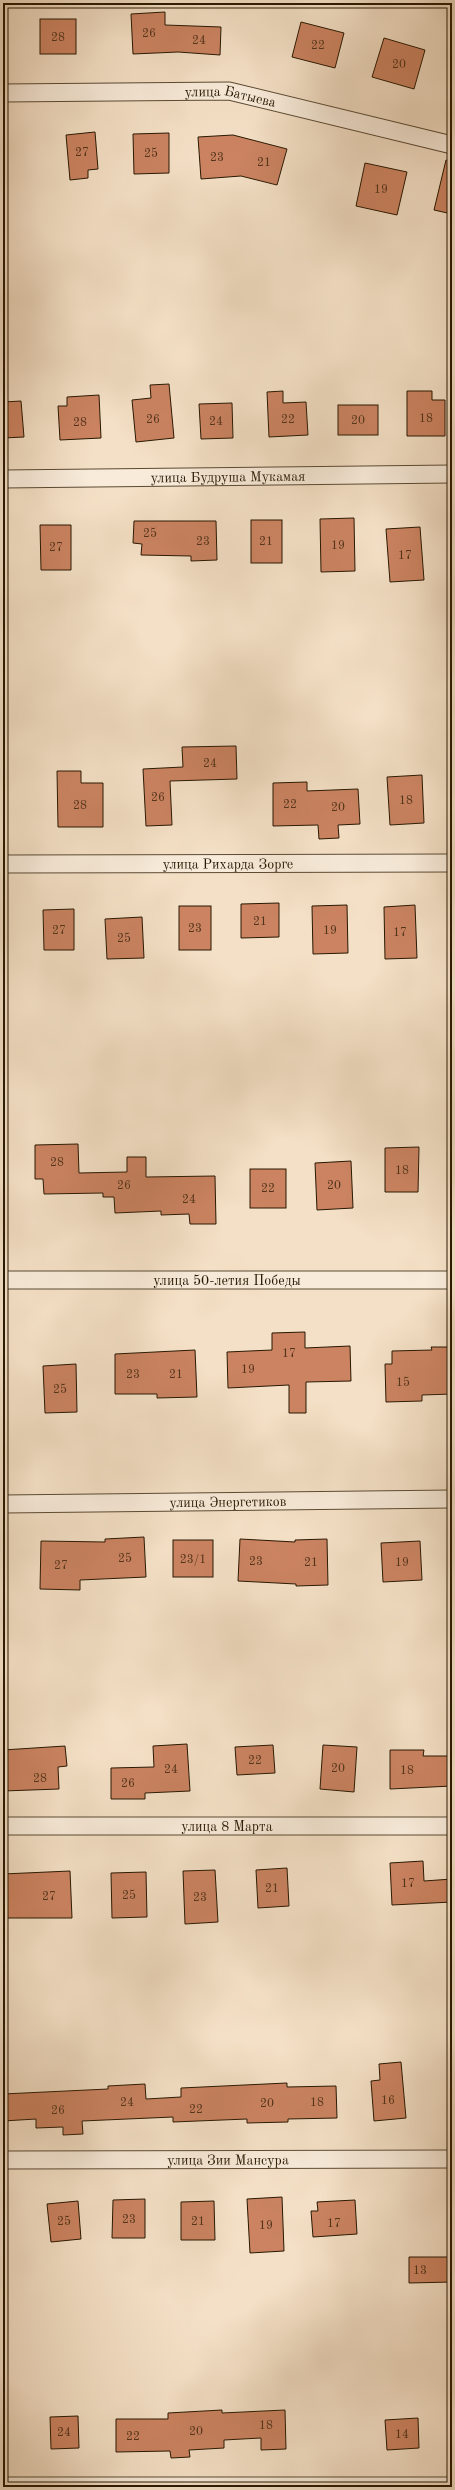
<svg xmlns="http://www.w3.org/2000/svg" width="455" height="2490" font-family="'Old Standard TT',serif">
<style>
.building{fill:#cb8361;stroke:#281802}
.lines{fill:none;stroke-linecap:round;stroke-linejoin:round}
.street-casing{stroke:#5b4a33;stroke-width:19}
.street{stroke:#f8ebda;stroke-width:17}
.labels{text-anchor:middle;stroke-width:4;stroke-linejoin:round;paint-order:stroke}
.number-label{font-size:12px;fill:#51331a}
.street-label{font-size:14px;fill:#281802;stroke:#f8ebda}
</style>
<rect width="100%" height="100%" fill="#f4e0c6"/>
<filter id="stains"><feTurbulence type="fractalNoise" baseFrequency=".005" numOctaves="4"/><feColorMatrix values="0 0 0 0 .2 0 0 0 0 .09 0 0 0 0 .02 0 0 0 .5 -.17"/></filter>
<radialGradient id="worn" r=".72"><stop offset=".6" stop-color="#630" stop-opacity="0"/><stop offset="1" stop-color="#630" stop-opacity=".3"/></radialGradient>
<g class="building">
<path d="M165 12V25L221 27 220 55 178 52 133 54 131 14Z"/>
<rect x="40" y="19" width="36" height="35"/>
<path d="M301 22 344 33 335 68 292 57Z"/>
<path d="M384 38 425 50 414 89 372 77Z"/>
<path d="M95 132 98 169 88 170V178L70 180 66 135Z"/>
<path d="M169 133V173L134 174 133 134Z"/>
<path d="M233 135 287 149 277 185 241 176 201 179 198 137Z"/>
<path d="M446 160 452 161V214L434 210Z"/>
<path d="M365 163 407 172 397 215 356 206Z"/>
<path d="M169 384 174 438 136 442 132 400 151 398 150 385Z"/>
<path d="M283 391V403L306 402 308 435 269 437 267 392Z"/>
<path d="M407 391H432V400H445V436H407Z"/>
<path d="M99 395 101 438 60 440 58 406H67V397Z"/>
<path d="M21 401 24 437 3 438V402Z"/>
<path d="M232 403 233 438 201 439 199 404Z"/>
<rect x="338" y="405" width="40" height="30"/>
<path d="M354 518 355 571 321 572 320 519Z"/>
<rect x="251" y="520" width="31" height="43"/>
<path d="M134 521H216L217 560 191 561V556L141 555 142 544 133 543Z"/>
<path d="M40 525H71V570H41Z"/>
<path d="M420 527 424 580 390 582 386 529Z"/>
<path d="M236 746 237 779 170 781 172 825 146 826 143 769 183 767 182 747Z"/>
<path d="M57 771H81V783H103V827H58Z"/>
<path d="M422 775 424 823 390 825 387 777Z"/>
<path d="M307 782V791L358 789 360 824 338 825 339 838 319 839 318 825 273 826V783Z"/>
<path d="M279 903V937L241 938V904Z"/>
<path d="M347 905 348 953 313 954 312 906Z"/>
<path d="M415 905 417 958 385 959 384 907Z"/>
<rect x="179" y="906" width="32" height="44"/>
<path d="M74 909V950H44L43 910Z"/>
<path d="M142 917 144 958 107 959 105 919Z"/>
<path d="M78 1144 79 1173 127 1172V1157H146V1177L215 1176 216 1224H190L189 1214 161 1215V1211L115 1213 114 1197H103V1193L44 1194 43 1179H35V1145Z"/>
<path d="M419 1147 418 1192H385V1148Z"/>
<path d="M351 1161 353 1208 317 1210 315 1163Z"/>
<rect x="250" y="1169" width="36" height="39"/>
<path d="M305 1332V1348L350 1346 351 1381 306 1382V1413H289V1385L228 1388 227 1352 272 1350V1333Z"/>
<path d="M431 1347H452V1394L422 1395V1401L386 1402 385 1364H392V1351L432 1350Z"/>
<path d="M195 1350 197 1397 157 1398V1394H115V1354Z"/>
<path d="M76 1364 77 1412 45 1413 43 1366Z"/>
<path d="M144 1537 146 1577 80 1580V1590L40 1589 41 1541 105 1542V1539Z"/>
<path d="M240 1539 295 1542V1540L327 1539 328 1585 296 1586V1584L238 1581Z"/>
<rect x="173" y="1540" width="40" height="37"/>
<path d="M420 1541 422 1580 383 1582 381 1543Z"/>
<path d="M187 1744 190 1791 145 1793V1799H111V1768L154 1767 153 1746Z"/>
<path d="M273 1745 275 1773 237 1775 235 1747Z"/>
<path d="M323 1745 357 1747 354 1792 320 1789Z"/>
<path d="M65 1746 67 1766 58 1767 59 1789 3 1791V1750Z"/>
<path d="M390 1750H424L423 1756H452V1786L390 1789Z"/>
<path d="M423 1861 424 1881 452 1879V1902L392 1905 390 1863Z"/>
<path d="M287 1868 289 1906 258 1908 256 1870Z"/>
<path d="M215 1870 218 1922 185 1924 183 1871Z"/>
<path d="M70 1871 72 1918H3V1874Z"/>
<path d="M146 1872 147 1917 112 1918 111 1873Z"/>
<path d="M401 2062 406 2118 374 2121 371 2081 380 2080 379 2064Z"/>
<path d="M287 2083V2087L336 2086 337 2118 288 2119V2122L247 2123V2119L173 2122V2117L82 2121 83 2134 63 2135V2127L36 2128V2119L3 2121V2094L108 2089V2086L145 2084 146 2099 181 2097V2088Z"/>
<path d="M282 2197 284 2251 250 2253 247 2199Z"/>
<path d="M145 2199V2238H112L113 2200Z"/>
<path d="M355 2200 357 2234 313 2237 311 2211H318L317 2202Z"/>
<path d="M78 2201 81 2239 51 2242 47 2204Z"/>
<path d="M214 2201 215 2240H181V2202Z"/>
<path d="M409 2257H452V2282L409 2283Z"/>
<path d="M222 2410V2413L285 2410 286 2449 261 2450V2438L224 2440V2448L189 2450 190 2457 171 2458 170 2451 116 2452V2419H168V2413Z"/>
<path d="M78 2416 79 2448 51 2449 50 2417Z"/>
<path d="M418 2418 419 2448 387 2450 385 2420Z"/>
</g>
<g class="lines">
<g class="street-casing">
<g id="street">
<path id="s1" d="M3 93 229 91 452 145"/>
<path id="s2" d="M3 479 452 474"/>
<path id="s3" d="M3 864 452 863"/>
<path id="s4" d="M3 1280H452"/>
<path id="s5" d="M3 1504 452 1499"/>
<path id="s6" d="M3 1826H452"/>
<path id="s7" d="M3 2160 452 2159"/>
<path d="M3 2486H452"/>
</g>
</g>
<use href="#street" class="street"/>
</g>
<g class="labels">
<g class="number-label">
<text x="149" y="37">26</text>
<text x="58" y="41">28</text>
<text x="199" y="44">24</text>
<text x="318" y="49">22</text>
<text x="399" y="68">20</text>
<text x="82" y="156">27</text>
<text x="151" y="157">25</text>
<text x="217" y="161">23</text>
<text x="264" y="166">21</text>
<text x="381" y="193">19</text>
<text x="426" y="422">18</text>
<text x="153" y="423">26</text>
<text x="288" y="423">22</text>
<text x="358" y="424">20</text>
<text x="216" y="425">24</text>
<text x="80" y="426">28</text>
<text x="150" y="537">25</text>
<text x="203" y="545">23</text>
<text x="266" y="545">21</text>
<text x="338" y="549">19</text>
<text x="56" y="551">27</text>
<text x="405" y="559">17</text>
<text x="210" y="767">24</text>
<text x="158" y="801">26</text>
<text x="406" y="804">18</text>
<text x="290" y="808">22</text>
<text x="80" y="809">28</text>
<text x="338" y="811">20</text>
<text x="260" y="925">21</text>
<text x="195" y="932">23</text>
<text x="59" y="934">27</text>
<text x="330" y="934">19</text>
<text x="400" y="936">17</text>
<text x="124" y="942">25</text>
<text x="57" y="1166">28</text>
<text x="402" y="1174">18</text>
<text x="124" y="1189">26</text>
<text x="334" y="1189">20</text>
<text x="268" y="1192">22</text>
<text x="189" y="1203">24</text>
<text x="289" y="1357">17</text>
<text x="248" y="1373">19</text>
<text x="133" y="1378">23</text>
<text x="176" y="1378">21</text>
<text x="403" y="1386">15</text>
<text x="60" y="1393">25</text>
<text x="125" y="1562">25</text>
<text x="193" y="1563">23/1</text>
<text x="256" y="1565">23</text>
<text x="311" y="1566">21</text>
<text x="402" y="1566">19</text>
<text x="61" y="1569">27</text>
<text x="255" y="1764">22</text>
<text x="338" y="1772">20</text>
<text x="171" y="1773">24</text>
<text x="407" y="1774">18</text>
<text x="40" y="1782">28</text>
<text x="128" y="1787">26</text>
<text x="408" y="1887">17</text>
<text x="272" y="1892">21</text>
<text x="129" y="1899">25</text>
<text x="49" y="1900">27</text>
<text x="200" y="1901">23</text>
<text x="388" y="2104">16</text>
<text x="127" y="2106">24</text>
<text x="317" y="2106">18</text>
<text x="267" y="2107">20</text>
<text x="196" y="2113">22</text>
<text x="58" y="2114">26</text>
<text x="129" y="2223">23</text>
<text x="64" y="2225">25</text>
<text x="198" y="2225">21</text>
<text x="334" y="2227">17</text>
<text x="266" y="2229">19</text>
<text x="420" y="2274">13</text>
<text x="266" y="2429">18</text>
<text x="196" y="2435">20</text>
<text x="64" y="2436">24</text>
<text x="402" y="2438">14</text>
<text x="133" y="2440">22</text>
</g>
<g class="street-label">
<text dy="5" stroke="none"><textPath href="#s1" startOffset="228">улица Батыева</textPath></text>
<text dy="5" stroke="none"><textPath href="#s2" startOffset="225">улица Будруша Мукамая</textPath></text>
<text dy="5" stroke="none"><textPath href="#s3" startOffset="225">улица Рихарда Зорге</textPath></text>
<text dy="5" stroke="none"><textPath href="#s4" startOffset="224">улица 50-летия Победы</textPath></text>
<text dy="5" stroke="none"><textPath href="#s5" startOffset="225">улица Энергетиков</textPath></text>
<text dy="5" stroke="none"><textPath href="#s6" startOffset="224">улица 8 Марта</textPath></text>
<text dy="5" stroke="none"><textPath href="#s7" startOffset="225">улица Зии Мансура</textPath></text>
</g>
</g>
<rect width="455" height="2490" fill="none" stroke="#f4e0c6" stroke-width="16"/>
<rect x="4" y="4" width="447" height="2482" fill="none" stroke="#281802" stroke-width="2"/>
<rect x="8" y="8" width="439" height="2474" fill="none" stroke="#281802"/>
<rect width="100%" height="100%" filter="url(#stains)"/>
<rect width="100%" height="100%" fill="url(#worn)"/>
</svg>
